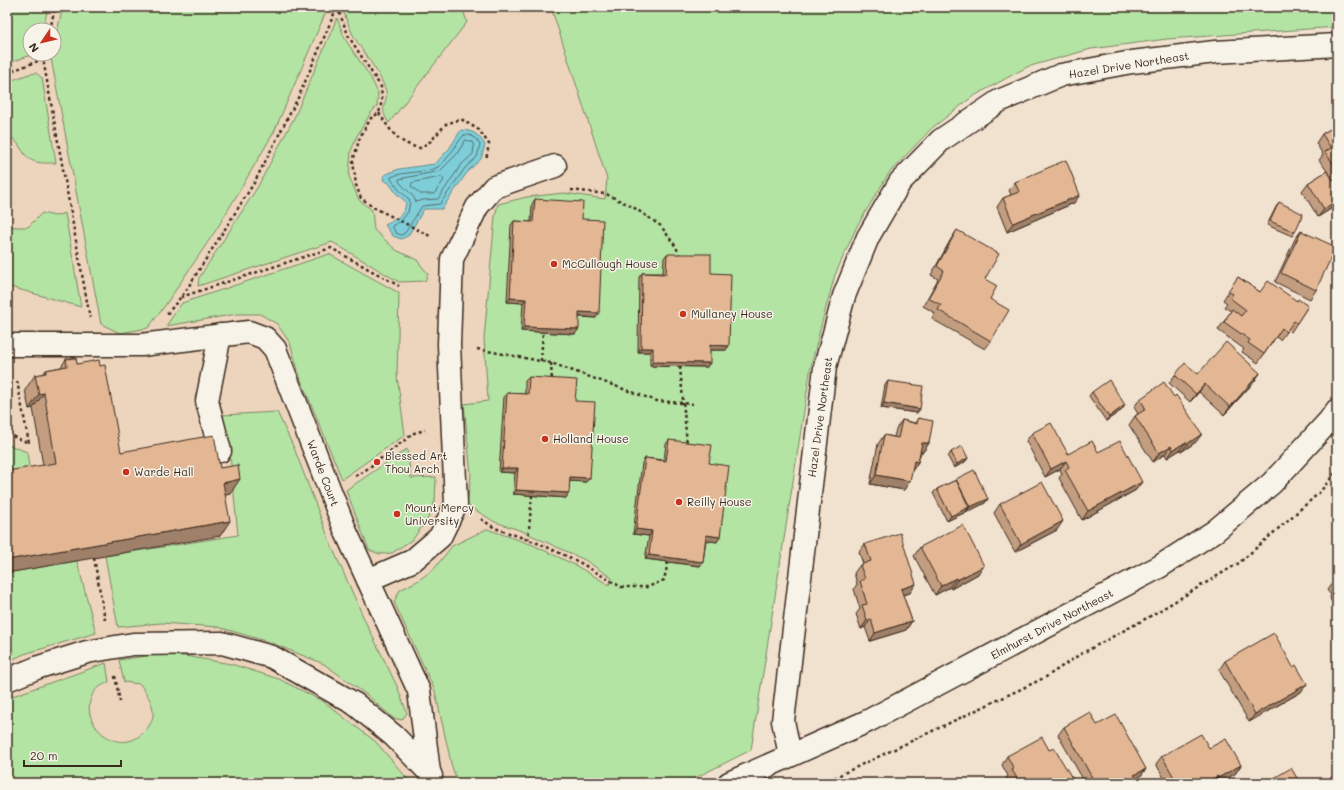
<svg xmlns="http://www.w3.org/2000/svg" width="1344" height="790" font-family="Mali,sans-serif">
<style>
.built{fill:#edd4bd;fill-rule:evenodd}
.green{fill:#b4e4a4;stroke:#788761}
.water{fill:#7eceda;stroke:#638c8f}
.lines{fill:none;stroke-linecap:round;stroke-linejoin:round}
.shore{stroke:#566c69;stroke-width:1}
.minor-casing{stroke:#3b2a1e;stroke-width:25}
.path{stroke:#3b2a1e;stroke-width:2.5;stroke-dasharray:3 3;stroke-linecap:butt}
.minor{stroke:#f7f3e8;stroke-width:22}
.wall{fill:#c39d7f;stroke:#3b2a1e}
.shaded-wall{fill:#9f8068;stroke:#3b2a1e}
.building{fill:#e3b794;stroke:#3b2a1e}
.poi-dot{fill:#c8321e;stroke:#f7f3e8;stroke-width:1.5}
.labels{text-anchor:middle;stroke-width:3;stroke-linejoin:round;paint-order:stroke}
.street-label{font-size:11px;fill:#3b2a1e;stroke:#f7f3e8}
.poi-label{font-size:11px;fill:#3b2a1e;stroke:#f7f3e8;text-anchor:start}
</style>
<rect width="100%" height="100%" fill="#f1e1cf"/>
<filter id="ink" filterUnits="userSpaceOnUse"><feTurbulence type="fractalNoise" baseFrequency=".025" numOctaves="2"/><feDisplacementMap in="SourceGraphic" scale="8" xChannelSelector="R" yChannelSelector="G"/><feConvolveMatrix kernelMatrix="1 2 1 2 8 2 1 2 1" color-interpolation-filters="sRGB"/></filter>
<g filter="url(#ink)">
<path class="built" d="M7 7H1337V27L1167 39 1091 49 1027 67 972 97 932 128 889 173 857 226 835 275 822 322 811 366 751 750 685 783H7ZM30 30H54V54H30Z"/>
<g class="green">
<path d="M7 7H48L43 30H30V54H33L7 64Z"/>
<path d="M63 7H328L274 132 218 227 164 307 148 328 120 333 101 324 51 58 52 54H54V44Z"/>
<path d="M343 7H462L467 22 389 123C377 106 389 103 386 91 379 70 363 53 353 35 349 27 346 17 342 9Z"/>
<path d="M551 7H1337V27L1167 39 1091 49 1027 67 972 97 932 128 889 173 857 226 835 275 822 322 811 366 751 750 685 783H458L452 767 435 691 394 602 400 590 419 580 434 569 452 546 487 529 533 545 575 565 609 585 612 578 585 560 522 531 495 522 467 505 471 475 464 404 488 401 484 339 495 216 498 204 527 197 564 193 605 199 607 179Z"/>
<path d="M337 18 345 39 371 78 378 93 377 106 370 114 357 136 351 151 349 176 359 200 372 210 374 230 396 250 417 260 428 274 425 281 399 282 332 242 198 286 199 278 257 188 295 116Z"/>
<path d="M36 73 42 78 56 163C48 163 39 164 31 160 21 154 20 140 7 135V82L29 74Z"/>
<path d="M42 213 55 216 65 213 81 307 7 286V225L15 227H28Z"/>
<path d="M329 254 399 293 397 376 405 435 342 479 301 380 290 343 277 324 260 314H237L166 326 182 303Z"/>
<path d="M277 412 294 448 332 547 366 623 397 686 407 713 402 720 393 718 367 695 324 664 269 642 218 627 161 623 118 627 105 556 238 535 230 455 222 415Z"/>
<path d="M7 444 27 452 31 481 7 485Z"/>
<path d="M407 449 411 478 436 477 435 501 428 518 413 539 392 553 380 554 369 550 346 490Z"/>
<path d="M77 561 96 633 24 654 7 662V573Z"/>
<path d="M152 655 185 656 231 664 279 679 324 702 376 742 411 783H7V698L106 663 109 682C105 684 97 687 94 692 74 722 122 765 149 726 159 711 149 697 140 684L124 682 119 660Z"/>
</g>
<path class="water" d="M461 130C475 131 478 134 485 145L481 159 468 171 442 209H424L408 236 401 239 393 236 385 225C396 219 405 215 406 202L396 193 389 183 383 180 384 175 399 169 435 164 449 149Z"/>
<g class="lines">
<g class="shore">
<path d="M464 135C472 134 476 138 480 145L477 157 465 168 440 204 422 206 405 233 401 235 396 233 392 226 402 220 408 212 410 202 409 199 399 190 391 179V177C404 171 428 173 438 167 449 159 455 145 464 135Z"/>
<path d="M466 140 472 142 474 146 473 154 461 165 438 199 423 200 416 202C413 193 404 189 399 181V179L440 171 456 155Z"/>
<path d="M442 177 444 180 434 194H420L411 186 412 183Z"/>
</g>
<g class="minor-casing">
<g id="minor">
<path d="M7 345H141L249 332 265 338 275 349 346 532 419 691 429 772"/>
<path d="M220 451 207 401 220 335"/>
<path d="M368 580 412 561 440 537 456 504 449 344 452 259 477 207 494 187 555 166"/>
<path d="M7 680 39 667 87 652 133 644 222 643 272 657 355 704 394 736 429 772 431 776"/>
<path d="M790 755 783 721 825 367 844 296 868 237 900 182 941 140 999 101 1061 75 1132 62 1215 52 1337 45"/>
<path d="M729 783 868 721 1159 567 1215 531 1272 483 1329 421 1337 410"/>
</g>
</g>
<g class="path">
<path d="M337 7 349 37 381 87 382 100 379 113 371 118 360 137 353 161 356 185 361 198 373 207 432 237"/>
<path d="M50 30 55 7"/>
<path d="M7 73 43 59 90 318"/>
<path d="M379 113C390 130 398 144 420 148L431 141 446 124 461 119 479 130 489 144 486 160"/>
<path d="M571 190 606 194 633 207 661 226 676 247 680 256"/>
<path d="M181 297 331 248 399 286"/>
<path d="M167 314 185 292 254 183 299 96 337 7"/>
<path d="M477 349 551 363 657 401 693 404"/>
<path d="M541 361 543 332"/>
<path d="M551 363 552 381"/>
<path d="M680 367 687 444"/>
<path d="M7 434 29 443 17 381"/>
<path d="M355 476 367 469 414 433 425 430"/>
<path d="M481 519 495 528 540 544 579 562 621 587H648L664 580 668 562"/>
<path d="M528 540 532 495"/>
<path d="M94 558 105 620"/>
<path d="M115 676 120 702"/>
<path d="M823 783 1023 688 1046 677 1079 655 1147 618 1239 563 1319 493 1337 471"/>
</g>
<use href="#minor" class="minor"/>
</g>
<g class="wall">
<path d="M1337 125V205L1318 217 1302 191 1308 183 1327 171 1319 160 1323 155 1316 143 1322 134Z"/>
<path d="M1015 182 1074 203 1007 232 997 207 1003 198 1011 195 1009 190Z"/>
<path d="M535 199 582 219 596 318 579 317 575 334 521 331 523 303 507 302 511 225 514 221 531 222 532 204Z"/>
<path d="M1279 202 1295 232 1292 236 1267 225 1276 207Z"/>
<path d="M957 230 985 279 990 299 991 341 985 349 932 319 935 313 923 306 938 279 931 275 951 239Z"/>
<path d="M1301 231 1316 290 1310 299 1275 282 1295 239Z"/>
<path d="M667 254 711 273 726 350H710L707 367 650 366V352H638L639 277 642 273H663L664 258Z"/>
<path d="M1238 277 1260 292 1297 301 1308 306 1291 332 1288 329 1280 340 1276 337 1258 363 1242 352 1244 349 1218 330 1231 311 1224 307 1227 303 1223 300Z"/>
<path d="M66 359 77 364 121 452 220 468 230 494 225 495 220 536 43 465 33 408 29 409 25 390 35 375 43 374 46 370 61 367Z"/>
<path d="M1260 373 1254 382 1224 415 1199 392 1190 402 1169 383 1175 375Z"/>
<path d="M529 377 575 401 590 478 586 482 569 481 566 498 513 494 515 473 499 472 504 397 507 393 525 394V381Z"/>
<path d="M888 381 920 409 917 413 881 408 885 385Z"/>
<path d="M1092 392 1122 410 1106 421 1089 396Z"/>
<path d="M1140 399 1196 442 1181 452 1180 450 1167 458 1165 454 1153 462 1129 425 1135 416 1138 414 1134 407Z"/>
<path d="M918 418 929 443 923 452H921L918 462 912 471 904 490 870 484 878 444 884 435 894 437 896 429 902 420 915 423Z"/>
<path d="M1032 433 1068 454 1098 452 1136 490 1082 520 1059 478 1062 474 1060 469 1045 477 1026 441Z"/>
<path d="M669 440 709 463 717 542 706 540 703 562 700 566 645 559 649 536 633 534 642 463 645 458 664 460 666 444Z"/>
<path d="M951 452 968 458 965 462 954 468 948 457Z"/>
<path d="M956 479 988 499 985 503 967 512V511L966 512 947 521 933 493 937 489 956 480Z"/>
<path d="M1000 504 1057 530 1015 552 994 513Z"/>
<path d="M865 544 910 593 903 595 912 621 906 630 870 641 865 627 861 629 856 614 860 609 854 589 857 584 854 573 860 565 863 564 859 552Z"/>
<path d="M920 547 978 574 951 589 950 587 935 595 914 556Z"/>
<path d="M1337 579V608L1331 601 1330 597 1331 595 1327 590 1333 582Z"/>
<path d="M1225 661 1301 692 1249 722 1219 670Z"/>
<path d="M1097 725 1146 769 1140 777 1137 779 1138 780 1136 783H1085L1058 735 1064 727Z"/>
<path d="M1209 748 1241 765 1235 774 1218 783H1167L1156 764 1162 756Z"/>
<path d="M1049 750 1075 783H1009L1006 778 1008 776 1002 765 1007 756Z"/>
</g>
<g class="shaded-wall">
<path d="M1080 195 1074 203 1007 232 1013 223Z"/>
<path d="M1337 199V205L1318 217 1324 209Z"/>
<path d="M510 298 526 299 523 303 507 302Z"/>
<path d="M579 312 599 313 596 318 576 316Z"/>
<path d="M524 327 579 329 575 334 521 331Z"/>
<path d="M710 345 729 346 726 350H707Z"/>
<path d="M641 348H653L650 352H638Z"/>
<path d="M653 362 710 363 707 367 650 366Z"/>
<path d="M1260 373 1254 382 1224 415 1230 407Z"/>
<path d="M1205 384 1199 392 1190 402 1196 394Z"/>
<path d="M44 393 33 408 29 409 39 394Z"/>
<path d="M884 403 920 409 917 413 881 408Z"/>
<path d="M1125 405 1122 410 1106 421 1109 417Z"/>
<path d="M1202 434 1196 442 1181 452 1187 444Z"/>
<path d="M1186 442 1180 450 1167 458 1173 450Z"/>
<path d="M922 443H929L923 452 916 451Z"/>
<path d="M1171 446 1165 454 1153 462 1159 453Z"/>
<path d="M968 458 965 462 954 468 957 464Z"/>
<path d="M914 461 918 462 912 471 908 470Z"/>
<path d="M1066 461 1060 469 1045 477 1051 469Z"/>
<path d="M502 468H518L515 473 499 472Z"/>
<path d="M876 475 910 481 904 490 870 484Z"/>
<path d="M570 477 590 478 586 482 567 481Z"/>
<path d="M240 479 230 494 213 498 223 483Z"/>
<path d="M1142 482 1136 490 1082 520 1088 511Z"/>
<path d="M516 490 569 493 566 498 513 494Z"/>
<path d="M988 499 985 503 967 512 970 507Z"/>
<path d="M969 507 966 512 947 521 951 516Z"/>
<path d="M230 521 220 536 7 573V560Z"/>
<path d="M1063 521 1057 530 1015 552 1021 544Z"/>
<path d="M636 529 652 531 649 536 633 534Z"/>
<path d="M706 535 720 537 717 542 703 540Z"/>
<path d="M649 555 703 562 700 566 645 559Z"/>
<path d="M984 566 978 574 951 589 957 580Z"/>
<path d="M956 578 950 587 935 595 941 586Z"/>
<path d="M916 584 910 593 895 597 901 589Z"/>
<path d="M871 619 865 627 861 629 867 620Z"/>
<path d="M912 621 906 630 870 641 875 633Z"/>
<path d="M1307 684 1301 692 1249 722 1255 714Z"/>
<path d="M1241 765 1235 774 1218 783H1215L1218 778Z"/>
<path d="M1146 769 1140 777 1129 783 1134 775Z"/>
<path d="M1218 776 1213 783H1205Z"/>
</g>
<g class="building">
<path d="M1337 125V169L1325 152 1331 148 1322 134Z"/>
<path d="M1066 160 1080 195 1013 223 1003 198 1019 192 1015 182Z"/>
<path d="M1327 171 1333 180 1337 177V200L1324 209 1308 183Z"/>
<path d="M535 199 583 202 582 219 603 220 599 313 579 312V329L524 327 526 299 510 298 514 221 533 222Z"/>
<path d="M1279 202 1303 214 1295 232 1270 221Z"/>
<path d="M957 230 999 254 985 279 997 286 990 299 1009 310 991 341 938 310 941 305 928 298 944 271 937 266Z"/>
<path d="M1301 231 1336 247 1316 290 1281 273Z"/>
<path d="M667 254H711V273L731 274 729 346 710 345V363L653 362V348H641L642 273 666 274Z"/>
<path d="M1238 277 1260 292 1268 281 1297 301 1298 299 1308 306 1297 323 1294 321 1286 332 1282 328 1264 354 1248 343 1250 340 1224 322 1232 309 1241 316 1246 310 1230 298 1233 294 1228 291Z"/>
<path d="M1226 342 1260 373 1230 407 1205 384 1196 394 1175 375 1185 363 1198 374Z"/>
<path d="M76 358 77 364 99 360 100 366 105 365 121 452 214 435 220 468 238 465 240 479 223 483 230 521 7 560V471L56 463 44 393 39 394 35 375 46 373V370L67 366 66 359Z"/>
<path d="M529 377 577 380 575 401 595 402 590 478 570 477 569 493 516 490 518 468H502L507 393 528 394Z"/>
<path d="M1109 380 1125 405 1109 417 1092 392Z"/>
<path d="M888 381 923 386 920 409 884 403Z"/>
<path d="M1164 382 1174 397 1176 395 1202 434 1187 444 1186 442 1173 450 1171 446 1159 453 1135 416 1146 409 1140 399Z"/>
<path d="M918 418 933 421 929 443H922L918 462 914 461 910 481 876 475 884 435 898 438 902 420 917 424Z"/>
<path d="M1051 423 1068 454 1092 441 1098 452 1120 441 1142 482 1088 511 1065 470 1069 467 1066 461 1051 469 1032 433Z"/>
<path d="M669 440 712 445 709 463 729 466 720 537 706 535 703 562 649 555 652 531 636 529 645 458 666 461Z"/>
<path d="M962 446 968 458 957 464 951 452Z"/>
<path d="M974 470 988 499 970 507 956 479Z"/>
<path d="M956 480 969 507 951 516 937 489Z"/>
<path d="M1042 482 1063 521 1021 544 1000 504Z"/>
<path d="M963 525 984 566 957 580 956 578 941 586 920 547Z"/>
<path d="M900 533 916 584 901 589 912 621 875 633 871 619 867 620 862 605 867 604 860 581 865 579 860 565 871 561 865 544Z"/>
<path d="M1337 579V587L1333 582Z"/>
<path d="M1274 633 1293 667 1296 665 1307 684 1255 714 1225 661Z"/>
<path d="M1090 712 1097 725 1116 715 1146 769 1134 775 1138 780 1133 783H1095L1064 727Z"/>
<path d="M1201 734 1209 748 1226 739 1241 765 1218 778V776L1205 783H1177L1162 756Z"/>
<path d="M1042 737 1049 750 1054 748 1075 783H1020L1012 770 1014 769 1007 756Z"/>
<path d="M1291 768 1300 783H1266Z"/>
</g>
</g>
<g class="poi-dot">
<circle cx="554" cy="264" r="4"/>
<circle cx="683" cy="314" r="4"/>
<circle cx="545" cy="439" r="4"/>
<circle cx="377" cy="462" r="4"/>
<circle cx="126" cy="472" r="4"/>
<circle cx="679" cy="502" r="4"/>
<circle cx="397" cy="514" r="4"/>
</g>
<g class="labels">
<g class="street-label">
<text transform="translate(1129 65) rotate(-9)" y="4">Hazel Drive Northeast</text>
<text transform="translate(820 417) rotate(-82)" y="4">Hazel Drive Northeast</text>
<text transform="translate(323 473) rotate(69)" y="4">Warde Court</text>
<text transform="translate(1052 624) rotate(-28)" y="4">Elmhurst Drive Northeast</text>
</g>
<g class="poi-label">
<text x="562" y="268">McCullough House</text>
<text x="691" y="318">Mullaney House</text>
<text x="553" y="443">Holland House</text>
<text x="385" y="460">Blessed Art<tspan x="385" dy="13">Thou Arch</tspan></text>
<text x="134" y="476">Warde Hall</text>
<text x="687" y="506">Reilly House</text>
<text x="405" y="512">Mount Mercy<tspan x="405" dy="13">University</tspan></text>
</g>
</g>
<rect width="1344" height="790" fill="none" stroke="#f7f3e8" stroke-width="24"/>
<rect x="12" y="12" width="1320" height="766" fill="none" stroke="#3b2a1e" stroke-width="1.5" filter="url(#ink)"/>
<g transform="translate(42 42) rotate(235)"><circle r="19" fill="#f7f3e8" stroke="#aca397"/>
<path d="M0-3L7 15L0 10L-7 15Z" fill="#c8321e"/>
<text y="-6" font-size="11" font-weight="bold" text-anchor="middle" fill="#3b2a1e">N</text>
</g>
<path d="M24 760v6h97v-6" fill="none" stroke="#3b2a1e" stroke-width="2"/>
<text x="30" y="760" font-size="12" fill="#3b2a1e" stroke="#f7f3e8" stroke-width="3" paint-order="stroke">20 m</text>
</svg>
